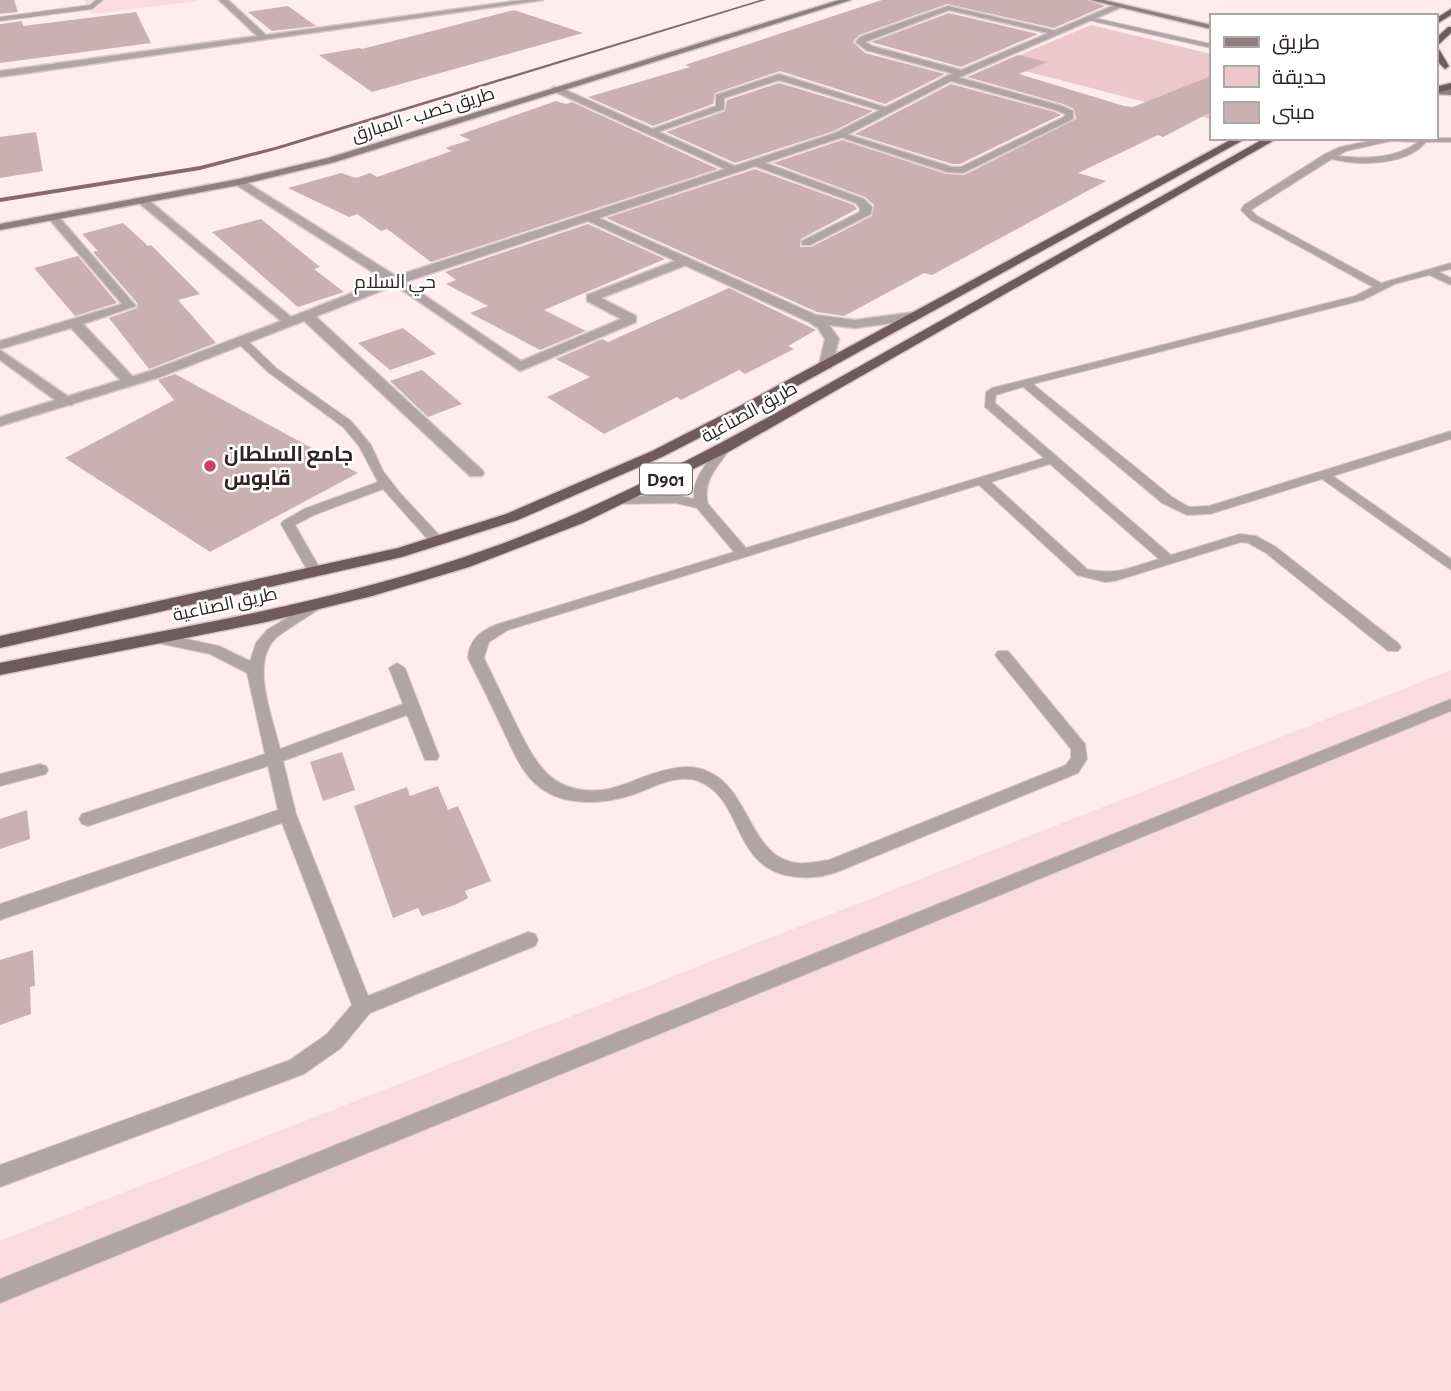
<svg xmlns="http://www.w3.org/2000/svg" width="1451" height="1391" font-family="'Alegreya Sans',Cairo,sans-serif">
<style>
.built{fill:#fadce0}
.green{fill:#ecc8cd}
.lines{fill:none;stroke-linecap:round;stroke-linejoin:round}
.stream{fill:#89686d;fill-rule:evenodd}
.building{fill:#cbb0b3}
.service-casing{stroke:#d9c8cb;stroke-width:2}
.minor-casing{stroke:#d9c8cb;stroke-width:3}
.tertiary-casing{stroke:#d9c8cb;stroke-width:3}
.secondary-casing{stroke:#d9c8cb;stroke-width:3}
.trunk-casing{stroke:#d9c8cb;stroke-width:3}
.service{fill:#b0a4a6;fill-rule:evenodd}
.minor{fill:#b0a4a6;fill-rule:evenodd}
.tertiary{fill:#b0a4a6;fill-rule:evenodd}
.secondary{fill:#907f81;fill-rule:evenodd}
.trunk{fill:#705a5d;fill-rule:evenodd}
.poi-dot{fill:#cf4067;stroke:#fff;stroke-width:2.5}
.labels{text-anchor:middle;stroke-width:5;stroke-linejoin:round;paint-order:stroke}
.far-street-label{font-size:18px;fill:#2e2425;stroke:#fff}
.far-neighbourhood-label{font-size:19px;fill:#2e2425;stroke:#fff}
.shield{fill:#fff;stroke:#6d6666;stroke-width:2}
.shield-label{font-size:19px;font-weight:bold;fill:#2e2425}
.poi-label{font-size:21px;font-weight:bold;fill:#2e2425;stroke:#fff;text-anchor:start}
</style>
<rect width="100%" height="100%" fill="#feecef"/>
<g class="built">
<path d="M84 0H198L199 1 92 14Z"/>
<path d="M1451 670V1391H0V1241Z"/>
</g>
<path class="green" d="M1091 25 1211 54V119L998 64Z"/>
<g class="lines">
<path class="stream" d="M760 0H766L279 149 200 170 0 202V198L200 166 275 147Z"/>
</g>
<g class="building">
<path d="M0 0H14L18 12 0 14Z"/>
<path d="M882 0H1087L1105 6 1054 28 947 4 859 35 853 42 865 53 945 74 885 104 780 71 715 93 713 104 653 126 588 97 690 67 685 65Z"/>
<path d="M288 6 316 26 272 31 248 12Z"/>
<path d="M514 10 583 33 372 92 319 55 359 48 362 49Z"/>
<path d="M136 12 151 43 0 63V24L22 21 23 26Z"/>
<path d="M949 13 1038 34 961 67 871 42Z"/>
<path d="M1018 55 1047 62 1019 74 1124 106 1133 107 1211 76V112L1163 137 1158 135 1078 173 1106 181 932 275 924 273 844 316 817 312 606 218 755 169 854 205 857 209 801 239 800 247H811L872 216 874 205 865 197 773 163 842 140 946 174 964 175 1076 119 1074 109 1063 104 967 77Z"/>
<path d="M779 83 873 111 834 131 735 163 666 132 725 111 727 100Z"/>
<path d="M951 84 1055 112 1061 115 960 164H952L855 134Z"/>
<path d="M556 101 566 104 572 102 718 169 431 262 387 229 381 231 357 214 349 217 288 188 341 173 356 178 370 173 377 177 452 151 445 148 470 140 459 135Z"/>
<path d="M36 132 43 171 0 178V137Z"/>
<path d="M261 219 320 267 314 269 344 292 298 307 212 232Z"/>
<path d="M123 223 148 246 151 245 200 294 178 300 216 343 149 369 109 318 137 308 138 304 93 252 98 251 82 234Z"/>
<path d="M588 224 665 259 544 310 586 331 540 350 470 313 488 306 446 284 456 280 445 272Z"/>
<path d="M78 256 117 303 75 316 34 268Z"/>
<path d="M729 288 816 330 788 346 794 349 745 374 739 370 681 400 677 397 604 434 547 397 590 377 556 359 602 339 608 342Z"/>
<path d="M403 328 436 354 390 370 358 343Z"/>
<path d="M422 370 462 404 428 417 390 381Z"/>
<path d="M175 374 358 473 210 552 65 458 174 400 158 380Z"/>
<path d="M342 752 355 790 323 801 310 762Z"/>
<path d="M438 786 448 810 458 806 491 881 465 891 468 898 455 905 422 916 418 908 393 918 354 806 407 787 410 796Z"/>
<path d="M27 810 30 839 0 849V819Z"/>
<path d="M33 950 35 986 30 987 31 1014 0 1025V960Z"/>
</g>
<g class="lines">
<g class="service-casing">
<g id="service">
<path d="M96 0H103L92 9 0 21V17L90 5Z"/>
<path d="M1090 17 1211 44V48L1088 20Z"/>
<path d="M1383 138H1451V142H1426C1407 166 1359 166 1332 159L1251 210 1257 216 1381 283 1451 263V269L1439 272 1451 278V285L1429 275 1395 284 1363 300 1033 384 1172 497 1189 507 1209 506 1451 431V439L1333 476 1451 559V570L1322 479 1210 514 1187 515 1162 503 1023 387 996 395 995 403 1171 555 1240 534 1256 536 1276 547 1398 643 1401 647 1398 651H1388L1266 553 1248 543 1241 542 1115 581 1105 582 1077 575 979 485 508 630 489 642 484 658C494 679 504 699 514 720 534 760 549 795 602 790 619 788 636 779 652 774 671 768 691 763 709 772 751 791 750 859 798 863 808 864 819 861 829 860L1066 765 1071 758V749L998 659 995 655 998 651H1008L1085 744 1087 759 1078 773 837 872C821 878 802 879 785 875 732 862 742 797 698 781 677 773 652 788 632 795 597 806 554 807 529 777 517 763 511 746 503 730 492 706 480 682 468 658 469 639 482 630 498 624L734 552 697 508 676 503 620 504 613 500 615 497 676 495 694 499C692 477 708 462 721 445H729L731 448C718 466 702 481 708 504L746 548 1044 458 985 407 986 392 992 388 1355 296 1373 287 1251 220 1241 210 1244 205 1325 154 1340 147ZM1391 141 1418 142C1395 159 1365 159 1338 156L1346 151ZM1050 464 1159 559C1132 567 1115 576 1087 569L991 482Z"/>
<path d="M238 339H246L276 368 351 421 371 445 383 471 400 493 441 537 443 540 441 543H431L383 489 314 515 295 525 322 572 315 576 310 575 281 524 283 521 304 509 378 482 359 446 343 427 268 372 238 343Z"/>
<path d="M314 601 319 603 321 606 319 609C306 618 290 627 277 637 249 662 273 718 280 749L403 704 389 668 397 663 405 668 439 756 437 760H425L407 715 283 761 296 814 368 996 528 932 535 934 538 940 535 946 370 1013 341 1048 304 1074 0 1187V1165L290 1060 327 1034 352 1005 282 823 0 920V904L278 810 268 766 88 826 82 824 79 819 82 814 265 754 247 673 210 654 153 642 151 638 153 634 158 633 219 646 250 661 256 643 267 630Z"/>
<path d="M1451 699V711L0 1303V1279Z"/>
<path d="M40 764 46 766 48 770 46 774 0 786V774Z"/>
</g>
</g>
<g class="minor-casing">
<g id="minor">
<path d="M219 0H228L266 35 522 0H543L0 77V71L257 36Z"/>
<path d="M948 6 1056 31 1060 33 1056 35 949 10 865 42 872 46 965 71V75L962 76 866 50 856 42 860 37Z"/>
<path d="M779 74 894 110 886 112 779 80 724 98V109L655 133 647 131 716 106V95Z"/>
<path d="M950 75 1062 106 1073 111V119L963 173 947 172 834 135 843 133 952 167H961L1064 117 1065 114 1056 110 947 80V76Z"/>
<path d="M752 161H760L864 199 872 207 871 214 810 245H802V241L860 212V208L856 203 752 165Z"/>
<path d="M54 215 58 216 136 306 83 324 135 379V385H125L71 328 0 349V341L122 304 50 220 48 218Z"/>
<path d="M685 257 689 258V264L601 298 636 316V322L520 371 389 281 395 277 399 278 521 361 621 319 587 301V295Z"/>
<path d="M307 312 312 313 482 470 484 473 482 476H470L302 319 301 316Z"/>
<path d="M0 350 72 399 74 402 72 405H62L0 360Z"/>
</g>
</g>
<g class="tertiary-casing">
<path id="tertiary" d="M1117 4 1124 6 953 80 843 137 599 218 816 315 855 320 915 312 921 316 915 320 855 328 829 325 839 339 831 368 826 369 819 365 825 339 818 328 809 322 588 221 399 284 160 377 0 426V417L150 371 281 321 139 203V199H147L291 317 385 280 235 184V180H243L396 276 725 169 553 91V87H559L735 166 835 133 947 76Z"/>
</g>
<g class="secondary-casing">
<g id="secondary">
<path d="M839 0H851L335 162 239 185 0 230V224L239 179 328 158Z"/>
<path d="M1090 0H1104L1211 25V29Z"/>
<path d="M1435 88 1451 89V95L1435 94Z"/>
</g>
</g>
<g class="trunk-casing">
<g id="trunk">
<path d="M1451 9V15L1435 25V19Z"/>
<path d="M1448 27H1451V33L1437 46 1449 66 1445 69 1435 59V39Z"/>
<path d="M1451 83V89L1435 93V87Z"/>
<path d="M1234 138H1247L748 413 662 457 518 520 402 557 0 648V636L398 548 506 514 652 451 738 407Z"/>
<path d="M1265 138H1278L730 451 583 523 469 567 372 596 266 622 0 675V663C165 629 334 605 493 547 628 498 753 426 878 356 1007 283 1136 211 1265 138Z"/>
</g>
</g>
<use href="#service" class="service"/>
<use href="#minor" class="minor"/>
<use href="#tertiary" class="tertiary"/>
<use href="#secondary" class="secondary"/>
<use href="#trunk" class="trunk"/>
</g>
<circle class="poi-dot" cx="210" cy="466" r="7"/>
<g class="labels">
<g class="far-street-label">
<text transform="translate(423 114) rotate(-17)" y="6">طريق خصب - المبارق</text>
<text transform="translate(749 412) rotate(-29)" y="6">طريق الصناعية</text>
<text transform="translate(225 604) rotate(-12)" y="6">طريق الصناعية</text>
</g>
<g class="far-neighbourhood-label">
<text x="395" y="288">حي السلام</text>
</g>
<rect class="shield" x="640" y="463.5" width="52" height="31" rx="5"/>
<g class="shield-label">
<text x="666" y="486">D901</text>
</g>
<g class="poi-label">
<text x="224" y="461">جامع السلطان<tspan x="224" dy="24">قابوس</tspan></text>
</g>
</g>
<rect x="1210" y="14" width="228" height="126" fill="#ffffff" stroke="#aba7a8" stroke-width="2"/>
<rect x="1224" y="37" width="35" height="10" fill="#907f81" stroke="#aba7a8" stroke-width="2"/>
<text x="1272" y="49" font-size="21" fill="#2e2425">طريق</text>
<rect x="1224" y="66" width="35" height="21" fill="#ecc8cd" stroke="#aba7a8" stroke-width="2"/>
<text x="1272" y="84" font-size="21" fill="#2e2425">حديقة</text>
<rect x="1224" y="102" width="35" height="21" fill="#cbb0b3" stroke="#aba7a8" stroke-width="2"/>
<text x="1272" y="119" font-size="21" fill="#2e2425">مبنى</text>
</svg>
